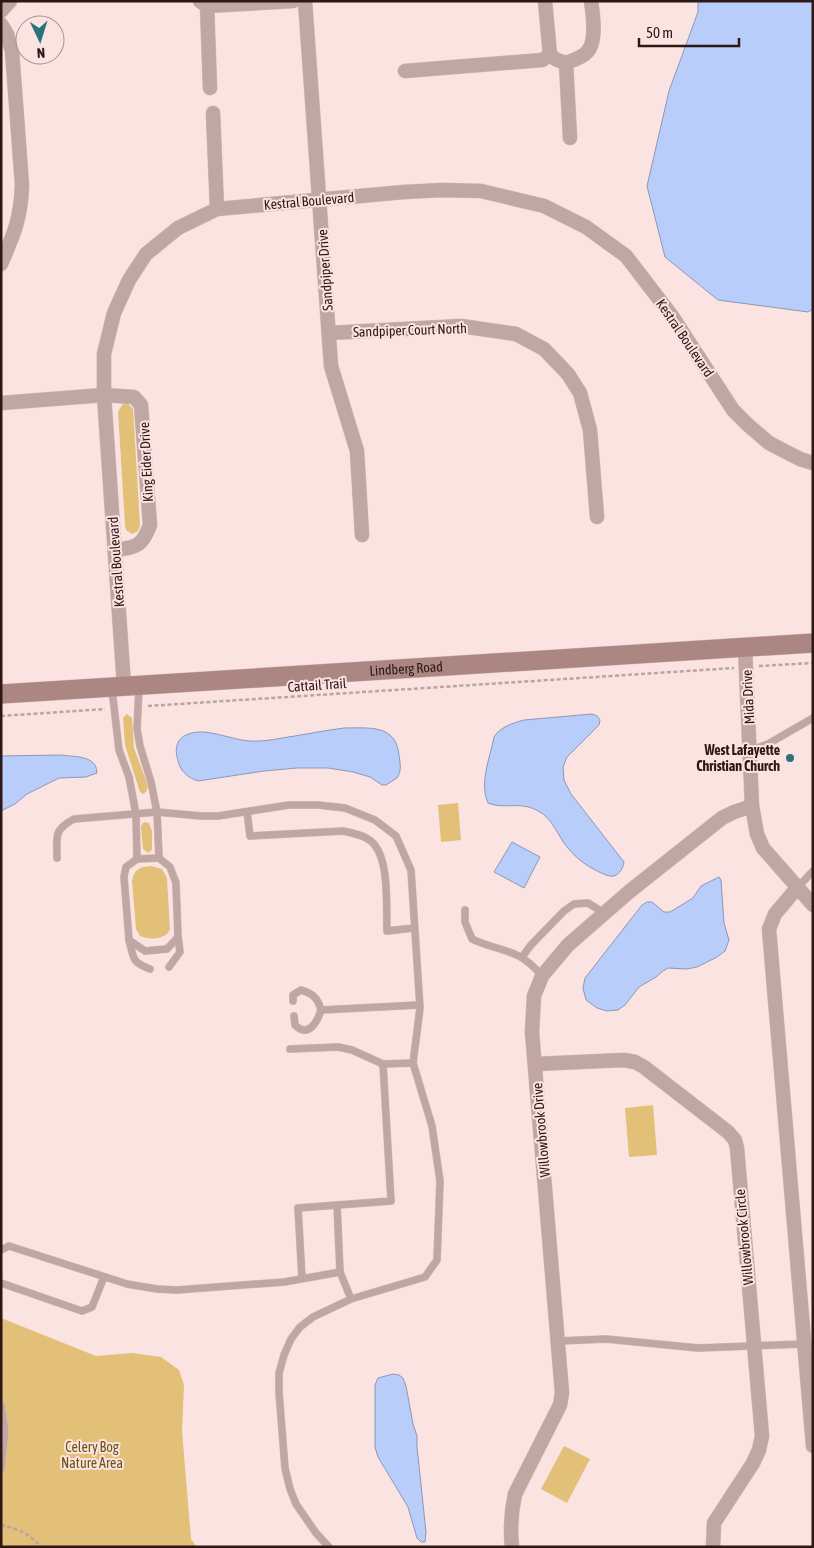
<svg xmlns="http://www.w3.org/2000/svg" width="814" height="1548" font-family="'Asap Condensed',sans-serif">
<style>
.green{fill:#e2c078}
.water{fill:#b8cdfa;stroke:#8e97b6}
.lines{fill:none;stroke-linecap:round;stroke-linejoin:round}
.lane-casing{stroke:#d6bebc;stroke-width:8}
.street-casing{stroke:#d6bebc;stroke-width:15}
.secondary-casing{stroke:#d6bebc;stroke-width:20}
.path{stroke:#bba4a2;stroke-width:2.5;stroke-dasharray:4 2.5;stroke-linecap:butt}
.lane{stroke:#c0a7a4;stroke-width:7}
.street{stroke:#c0a7a4;stroke-width:14}
.secondary{stroke:#ab8682;stroke-width:19}
.poi-dot{fill:#29737b;stroke:#fbe3e1;stroke-width:2}
.labels{text-anchor:middle;stroke-width:4;stroke-linejoin:round;paint-order:stroke}
.street-label{font-size:14px;fill:#2d1816;stroke:#fbe3e1}
.poi-label{font-size:14px;font-weight:bold;fill:#2d1816;stroke:#fbe3e1;text-anchor:end}
.park-label{font-size:14px;fill:#6c5314;stroke:#fbe3e1}
</style>
<rect width="100%" height="100%" fill="#fbe3e1"/>
<g class="green">
<path d="M125 404H128L133 409 140 525 138 531 132 534 126 530 125 525 118 412 122 405Z"/>
<path d="M127 714 132 718 134 748 148 786 146 792 143 794 140 792 125 745 123 718Z"/>
<path d="M458 803 461 840 441 842 438 805Z"/>
<path d="M144 822 149 823 152 831V850L148 853 143 849 141 827 142 824Z"/>
<path d="M151 866 162 869 167 878 170 930C164 940 150 940 140 936L136 929 132 881C134 869 140 867 151 866Z"/>
<path d="M653 1105 657 1155 629 1157 625 1108Z"/>
<path d="M1 1318 96 1356 132 1353 161 1357 179 1370 184 1385 182 1431 191 1539 197 1547H1Z"/>
<path d="M564 1446 590 1459 567 1503 541 1489Z"/>
</g>
<g class="water">
<path d="M698 1H813V309L808 312 718 300 665 257 647 186 669 91 698 12Z"/>
<path d="M592 714 597 716 600 720 599 725 567 757 563 767 564 780 571 794 624 862C623 868 620 874 614 876 609 877 604 874 599 872 584 865 571 854 562 840 556 830 550 818 540 812 520 800 505 810 488 803 479 783 490 758 494 737 500 727 513 723 524 720Z"/>
<path d="M344 728C369 728 396 724 399 755 400 763 402 771 397 778L386 785H382L370 777 353 772 328 768H297L264 771 198 781C189 778 182 773 179 764 175 752 174 741 186 735 205 726 230 740 250 741 265 742 280 738 295 736 312 733 328 730 344 728Z"/>
<path d="M61 755C74 757 97 755 97 773L86 777 59 778 27 794 15 804 1 811V756Z"/>
<path d="M512 842 540 857 524 888 494 872Z"/>
<path d="M719 877 721 880 724 923 729 940 725 951 717 957 697 967 687 969 668 968 663 971 656 977 639 987 625 1005 618 1010 607 1011 597 1008 586 1000 583 988 585 978 642 905 647 902H652L664 912H670L693 898 701 886Z"/>
<path d="M393 1374 399 1375 403 1378 406 1386 413 1424 417 1436V1447L426 1532 425 1542H421L417 1538 408 1507 378 1457 375 1447V1385L378 1378Z"/>
</g>
<g class="lines">
<g class="lane-casing">
<g id="lane">
<path d="M112 689 119 750 129 777 136 814 137 859 126 867 124 877 129 940 145 951 167 949 178 937 176 883 170 867 159 858 157 812 151 782 140 746 137 729 139 687"/>
<path d="M751 750 768 744 813 718"/>
<path d="M247 812 250 836 343 831C352 833 365 835 372 842 390 859 386 907 387 931L414 928"/>
<path d="M57 858C57 837 53 830 74 819L157 812 201 816H218L289 805H318L345 808 375 820 396 836 411 870 420 1008 413 1063 432 1126 440 1181 437 1260 425 1277 351 1299 313 1317 300 1327 291 1339 284 1355 279 1373V1392L285 1468 290 1489 296 1504 316 1533 329 1547"/>
<path d="M137 859 159 858"/>
<path d="M797 888 813 871"/>
<path d="M465 910V922L472 939C502 953 518 947 542 976"/>
<path d="M129 940C134 958 131 962 150 969"/>
<path d="M522 957 531 945 564 911 574 904 588 903 604 913"/>
<path d="M169 967 180 952 178 937"/>
<path d="M293 1001V995L301 990C312 993 318 998 321 1010"/>
<path d="M294 1016 295 1025C308 1038 317 1023 321 1010L419 1005"/>
<path d="M290 1049 338 1047 352 1050 383 1064 413 1063"/>
<path d="M337 1205 340 1272"/>
<path d="M1 1250 9 1246 127 1284 157 1289 177 1290 284 1282 340 1272 351 1299"/>
<path d="M302 1278 298 1208 391 1201 383 1064"/>
<path d="M1 1283 82 1311 92 1307 104 1277"/>
<path d="M559 1341 606 1339 698 1348 804 1344"/>
<path d="M1 1405 5 1431 1 1469"/>
</g>
</g>
<g class="street-casing">
<g id="street">
<path d="M200 1 207 6 210 88"/>
<path d="M305 1 331 366 357 451 362 535"/>
<path d="M545 1 550 55 557 60 566 63C573 60 582 58 587 52 597 42 593 14 591 1"/>
<path d="M207 6 293 1"/>
<path d="M1 11 10 1"/>
<path d="M1 24 7 34 12 51 22 185C21 218 14 234 1 264"/>
<path d="M566 63 570 138"/>
<path d="M405 71 542 60 550 55"/>
<path d="M213 113 217 209"/>
<path d="M329 333 461 326 516 334 544 349 568 374 580 393 590 430 597 517"/>
<path d="M1 403 104 395 134 397 141 405 150 525C142 547 136 547 115 550"/>
<path d="M745 648 752 806 757 834 763 848 813 905"/>
<path d="M124 686 104 395V354L114 313 129 280 146 254 178 228 217 209 404 192 443 190 481 191 544 206 586 227 626 256 672 316 733 410 748 425 769 443 800 459 813 463"/>
<path d="M797 888 775 914 769 929 813 1446"/>
<path d="M535 1064 624 1060 635 1062 644 1067 728 1132 735 1140 737 1148 762 1436 759 1450 753 1463 714 1523 713 1547"/>
<path d="M512 1547C510 1529 511 1512 515 1494L560 1405 562 1393 532 1032 534 996 542 976 568 945 630 891 722 818 734 812 752 806"/>
</g>
</g>
<g class="secondary-casing">
<g id="secondary">
<path id="s1" d="M1 694 813 643"/>
</g>
</g>
<g class="path">
<path d="M759 666 813 663"/>
<path d="M148 706 734 668"/>
<path d="M1 716 105 709"/>
<path d="M1 1525C20 1530 27 1532 41 1547"/>
</g>
<use href="#lane" class="lane"/>
<use href="#street" class="street"/>
<use href="#secondary" class="secondary"/>
</g>
<circle class="poi-dot" cx="790" cy="758" r="5"/>
<g class="labels">
<g class="street-label">
<text transform="translate(309 201) rotate(-5)" y="5">Kestral Boulevard</text>
<text transform="translate(325 270) rotate(-94)" y="5">Sandpiper Drive</text>
<text transform="translate(410 330) rotate(-2)" y="5">Sandpiper Court North</text>
<text transform="translate(685 338) rotate(56)" y="5">Kestral Boulevard</text>
<text transform="translate(146 462) rotate(-93)" y="5">King Eider Drive</text>
<text transform="translate(116 562) rotate(-94)" y="5">Kestral Boulevard</text>
<text dy="5" stroke="none"><textPath href="#s1" startOffset="406">Lindberg Road</textPath></text>
<text transform="translate(317 685) rotate(-4)" y="5">Cattail Trail</text>
<text transform="translate(748 697) rotate(-93)" y="5">Mida Drive</text>
<text transform="translate(541 1130) rotate(-95)" y="5">Willowbrook Drive</text>
<text transform="translate(744 1237) rotate(-95)" y="5">Willowbrook Circle</text>
</g>
<g class="poi-label">
<text x="780" y="755">West Lafayette<tspan x="780" dy="16">Christian Church</tspan></text>
</g>
<g class="park-label">
<text x="92" y="1452">Celery Bog<tspan x="92" dy="16">Nature Area</tspan></text>
</g>
</g>
<rect width="814" height="1548" fill="none" stroke="#2d1816" stroke-width="5"/>
<g transform="translate(40 40) rotate(176)"><circle r="24" fill="#fbe3e1" stroke="#a99290"/>
<path d="M0-4L9 19L0 12L-9 19Z" fill="#29737b"/>
<text y="-8" font-size="14" font-weight="bold" text-anchor="middle" fill="#2d1816">N</text>
</g>
<path d="M639 38v8h100v-8" fill="none" stroke="#2d1816" stroke-width="2.5"/>
<text x="646" y="38" font-size="15" fill="#2d1816" stroke="#fbe3e1" stroke-width="4" paint-order="stroke">50 m</text>
</svg>
